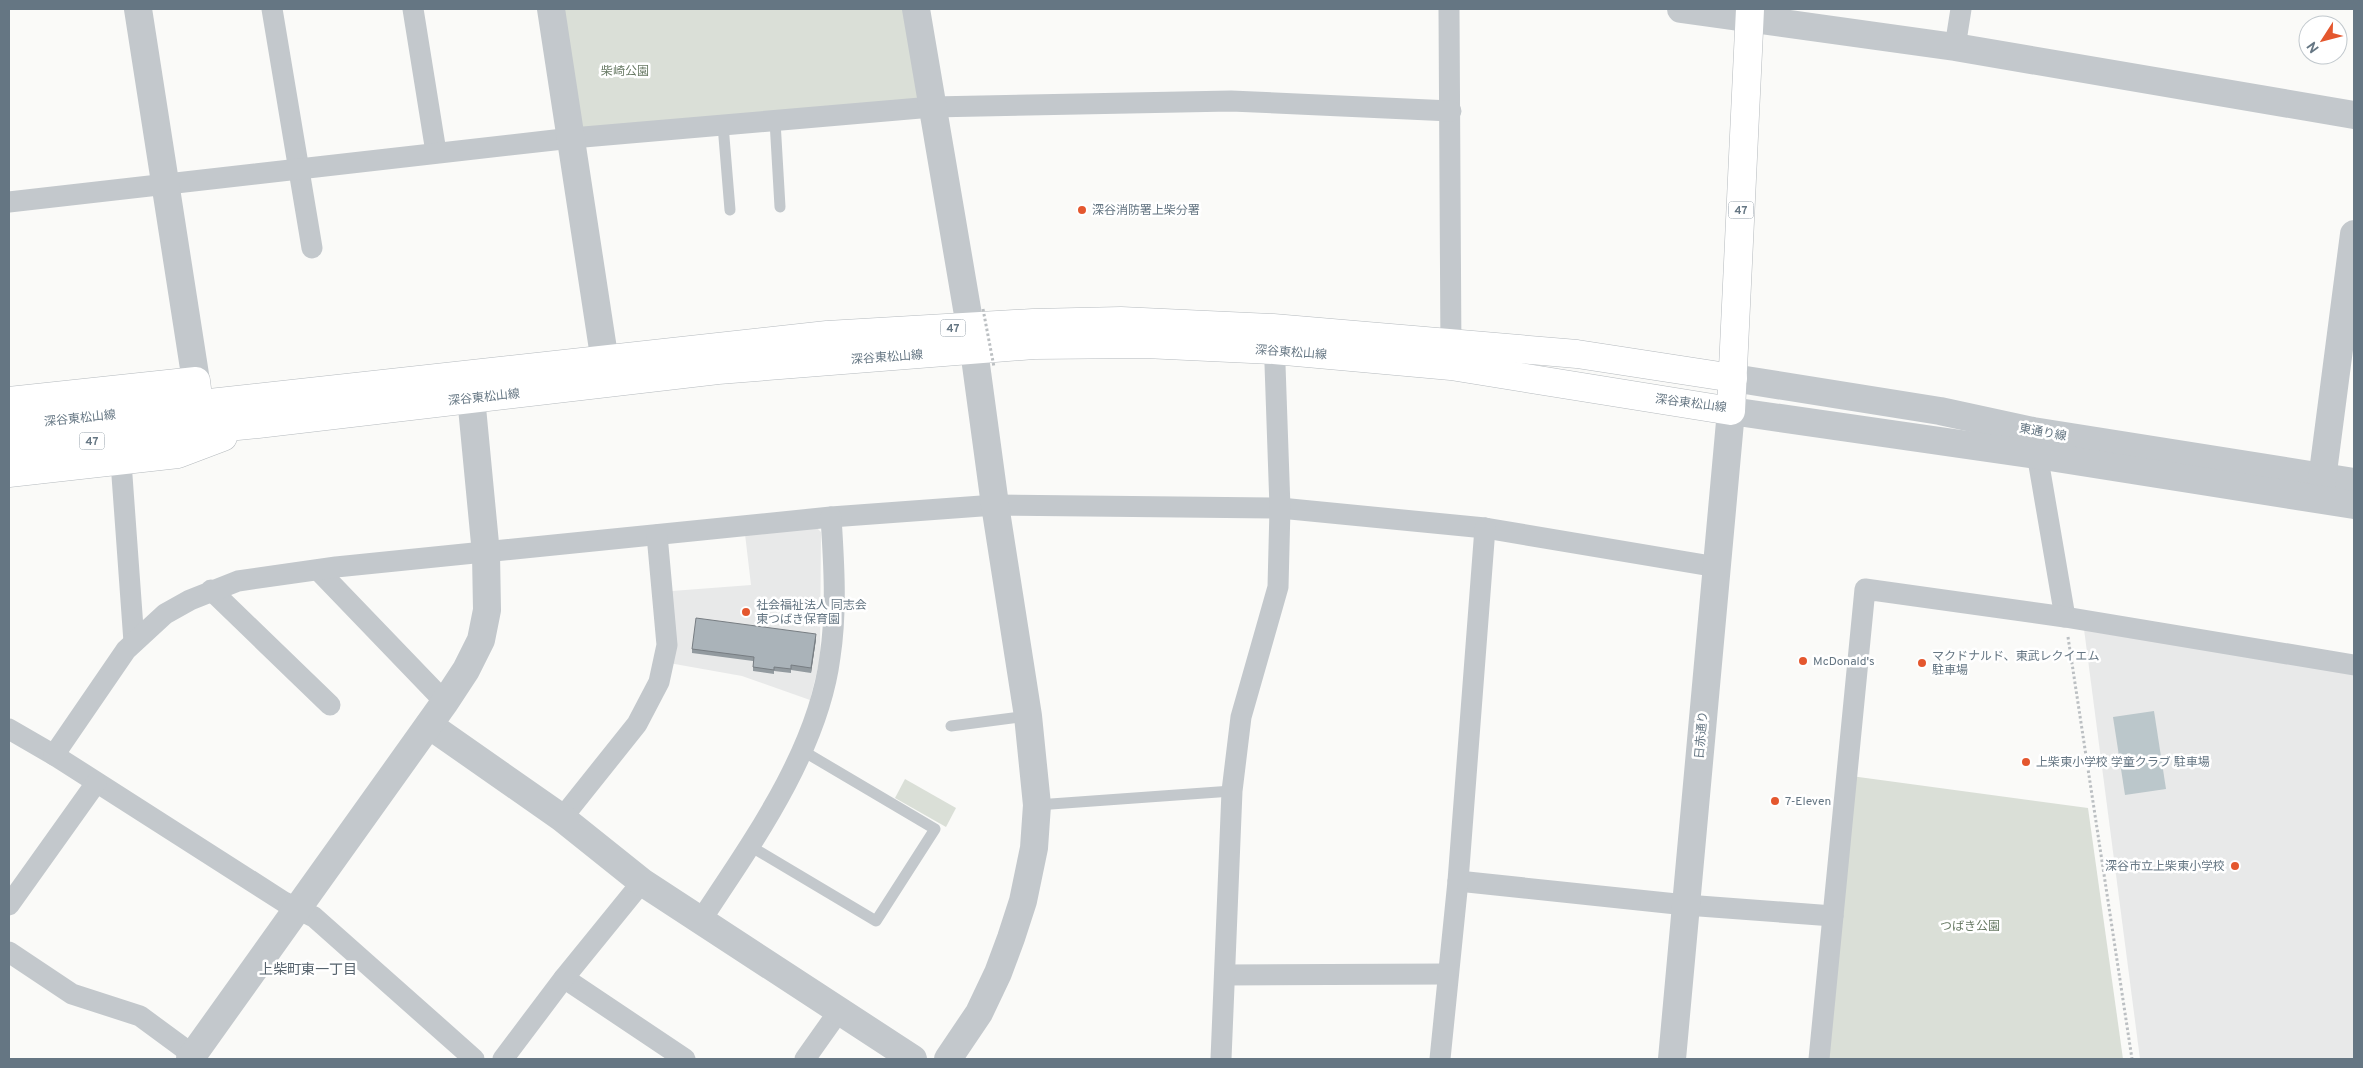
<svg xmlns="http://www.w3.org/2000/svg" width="2363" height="1068" font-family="Overpass,'Noto Sans JP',sans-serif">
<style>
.built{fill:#e8e9e9}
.green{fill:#dadfd7}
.water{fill:#bbc7cb}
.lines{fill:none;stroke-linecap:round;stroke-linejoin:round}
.primary-casing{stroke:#b5babe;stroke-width:29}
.path{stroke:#bbbfc2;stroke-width:3;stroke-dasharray:2.5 2.5;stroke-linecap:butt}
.service{stroke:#c3c8cc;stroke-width:11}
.minor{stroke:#c3c8cc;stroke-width:21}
.tertiary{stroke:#c3c8cc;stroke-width:28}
.primary{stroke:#fff;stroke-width:28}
.path-bridge{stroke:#bbbfc2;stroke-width:3;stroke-dasharray:2.5 2.5;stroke-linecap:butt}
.wall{fill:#929a9f}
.shaded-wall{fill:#777d82}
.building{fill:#aab3b9;stroke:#777d82}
.poi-dot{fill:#e4572e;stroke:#fff;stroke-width:2}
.labels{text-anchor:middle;stroke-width:5;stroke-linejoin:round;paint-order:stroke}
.shield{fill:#fff;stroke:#939fa8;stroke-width:1}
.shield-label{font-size:11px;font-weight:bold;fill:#657683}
.park-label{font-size:12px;fill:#687a64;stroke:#fff}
.poi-label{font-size:12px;fill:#657683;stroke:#fff;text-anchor:start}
.street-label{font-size:12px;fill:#657683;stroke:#fff}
.neighbourhood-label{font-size:14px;fill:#57646e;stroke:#fff}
</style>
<rect width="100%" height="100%" fill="#fafaf8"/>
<g class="built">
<path d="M815 526 821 532 820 659 810 700 742 676 669 663 672 591 751 585 745 534Z"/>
<path d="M2084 629 2354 674V1059H2140Z"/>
</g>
<g class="green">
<path d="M551 9H916L932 107 572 138Z"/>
<path d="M1851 776 2088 808 2123 1059H1823Z"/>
<path d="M905 779 956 808 946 827 895 798Z"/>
</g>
<path class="water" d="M2154 711 2166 789 2125 795 2113 717Z"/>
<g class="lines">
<g class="primary-casing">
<g id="primary">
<path d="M9 401 196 381 199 405"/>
<path d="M9 425 827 335 1033 323 1121 321 1273 328 1577 354 1733 378"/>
<path d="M9 449 258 424 718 370 1034 345 1145 344 1274 350 1451 366 1731 411 1750 9"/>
<path d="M9 473 178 454 223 437"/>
</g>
</g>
<path class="path" d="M2068 637 2132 1059"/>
<g class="service">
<path d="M775 121 780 207"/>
<path d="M723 125 730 210"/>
<path d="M951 726 1028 716"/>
<path d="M1037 805 1232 791"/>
<path d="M750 846 876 921 935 829 803 751"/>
</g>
<g class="minor">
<path d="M272 9 312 248"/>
<path d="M413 9 436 152"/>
<path d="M1449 9 1451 358"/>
<path d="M1955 47 1961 9"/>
<path d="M9 202 572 138 932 107 1231 101 1451 111"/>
<path d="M2035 442 2065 617"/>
<path d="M121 462 134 642"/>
<path d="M318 570 445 702"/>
<path d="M211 590 330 705"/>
<path d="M9 729 54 755 284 902 314 917 474 1059"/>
<path d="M54 755 126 650 165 614 190 600 238 581 336 567 831 517 995 505 1280 508 1485 528 1717 567"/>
<path d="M562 818 637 724 659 682 667 645 657 535"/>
<path d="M1458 881 1686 905 1833 916"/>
<path d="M9 905 96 783"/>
<path d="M701 920C752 843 818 751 830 657 837 611 834 564 831 517"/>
<path d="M9 952 72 994 140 1016 193 1055"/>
<path d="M1225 975 1447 974"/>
<path d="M564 978 685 1059"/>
<path d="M503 1059 564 978 642 882"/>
<path d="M805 1059 839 1011"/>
<path d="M1221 1059 1232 791 1241 717 1278 587 1280 508 1274 336"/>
<path d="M1440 1059 1458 881 1485 528"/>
<path d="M1819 1059 1865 589 2065 617 2354 665"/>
</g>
<g class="tertiary">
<path d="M138 9 196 381"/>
<path d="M551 9 608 382"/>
<path d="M916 9 974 350 995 505 1028 716 1037 805 1034 848 1023 901 1011 938 998 973 979 1013 948 1059"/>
<path d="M1681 9 1955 47 2354 115"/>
<path d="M1733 378 1940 411 2033 431 2354 482"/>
<path d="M2320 495 2354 234"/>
<path d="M429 725 562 818 642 882 913 1059"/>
<path d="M190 1059 445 702 466 670 481 640 487 610 486 554 469 376"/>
<path d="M1672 1059 1731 411 2037 455 2354 505"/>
</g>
<use href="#primary" class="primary"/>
<path class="path-bridge" d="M983 309 994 367"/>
</g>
<path class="wall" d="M816 639 811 673 791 670V673L774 671V674L753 671V661L692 653V649Z"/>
<path class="shaded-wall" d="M816 634V639L811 673V668Z"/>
<path class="building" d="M696 618 816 634 811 668 791 665V669L774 667V670L753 667 754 657 692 649Z"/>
<g class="poi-dot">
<circle cx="1082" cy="210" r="5"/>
<circle cx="746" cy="612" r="5"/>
<circle cx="1803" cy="661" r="5"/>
<circle cx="1922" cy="663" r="5"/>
<circle cx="2026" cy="762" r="5"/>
<circle cx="1775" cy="801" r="5"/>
<circle cx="2235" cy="866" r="5"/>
</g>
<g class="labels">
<g class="shield">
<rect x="1728.5" y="201.5" width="25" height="17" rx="4"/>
<rect x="940.5" y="319.5" width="25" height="17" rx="4"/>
<rect x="79.5" y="432.5" width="25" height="17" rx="4"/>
</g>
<g class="shield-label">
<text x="1741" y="214">47</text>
<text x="953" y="332">47</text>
<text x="92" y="445">47</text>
</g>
<g class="park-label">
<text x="625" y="75">柴崎公園</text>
<text x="1970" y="930">つばき公園</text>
</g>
<g class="poi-label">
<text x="1092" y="214">深谷消防署上柴分署</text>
<text x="756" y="609">社会福祉法人 同志会<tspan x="756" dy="14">東つばき保育園</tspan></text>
<text x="1932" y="660">マクドナルド、東武レクイエム<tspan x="1932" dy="14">駐車場</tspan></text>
<text x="1813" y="665">McDonald's</text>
<text x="2036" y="766">上柴東小学校 学童クラブ 駐車場</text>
<text x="1785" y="805">7-Eleven</text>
<text x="2225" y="870" text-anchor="end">深谷市立上柴東小学校</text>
</g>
<g class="street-label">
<text transform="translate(1291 352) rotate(4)" y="4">深谷東松山線</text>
<text transform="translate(887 357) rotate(-4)" y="4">深谷東松山線</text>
<text transform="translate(484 397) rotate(-6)" y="4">深谷東松山線</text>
<text transform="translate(1691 403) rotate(7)" y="4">深谷東松山線</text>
<text transform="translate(80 418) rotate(-6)" y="4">深谷東松山線</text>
<text transform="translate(2043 432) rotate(10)" y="4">東通り線</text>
<text transform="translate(1701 735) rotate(-85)" y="4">日赤通り</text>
</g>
<g class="neighbourhood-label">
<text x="308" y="974">上柴町東一丁目</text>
</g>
</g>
<rect width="2363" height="1068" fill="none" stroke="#657683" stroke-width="20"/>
<g transform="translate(2323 40) rotate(234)"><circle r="24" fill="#ffffff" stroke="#c1c8cd"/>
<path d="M0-4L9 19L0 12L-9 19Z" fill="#e4572e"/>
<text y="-8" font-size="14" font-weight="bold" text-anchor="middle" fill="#657683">N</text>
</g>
</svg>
